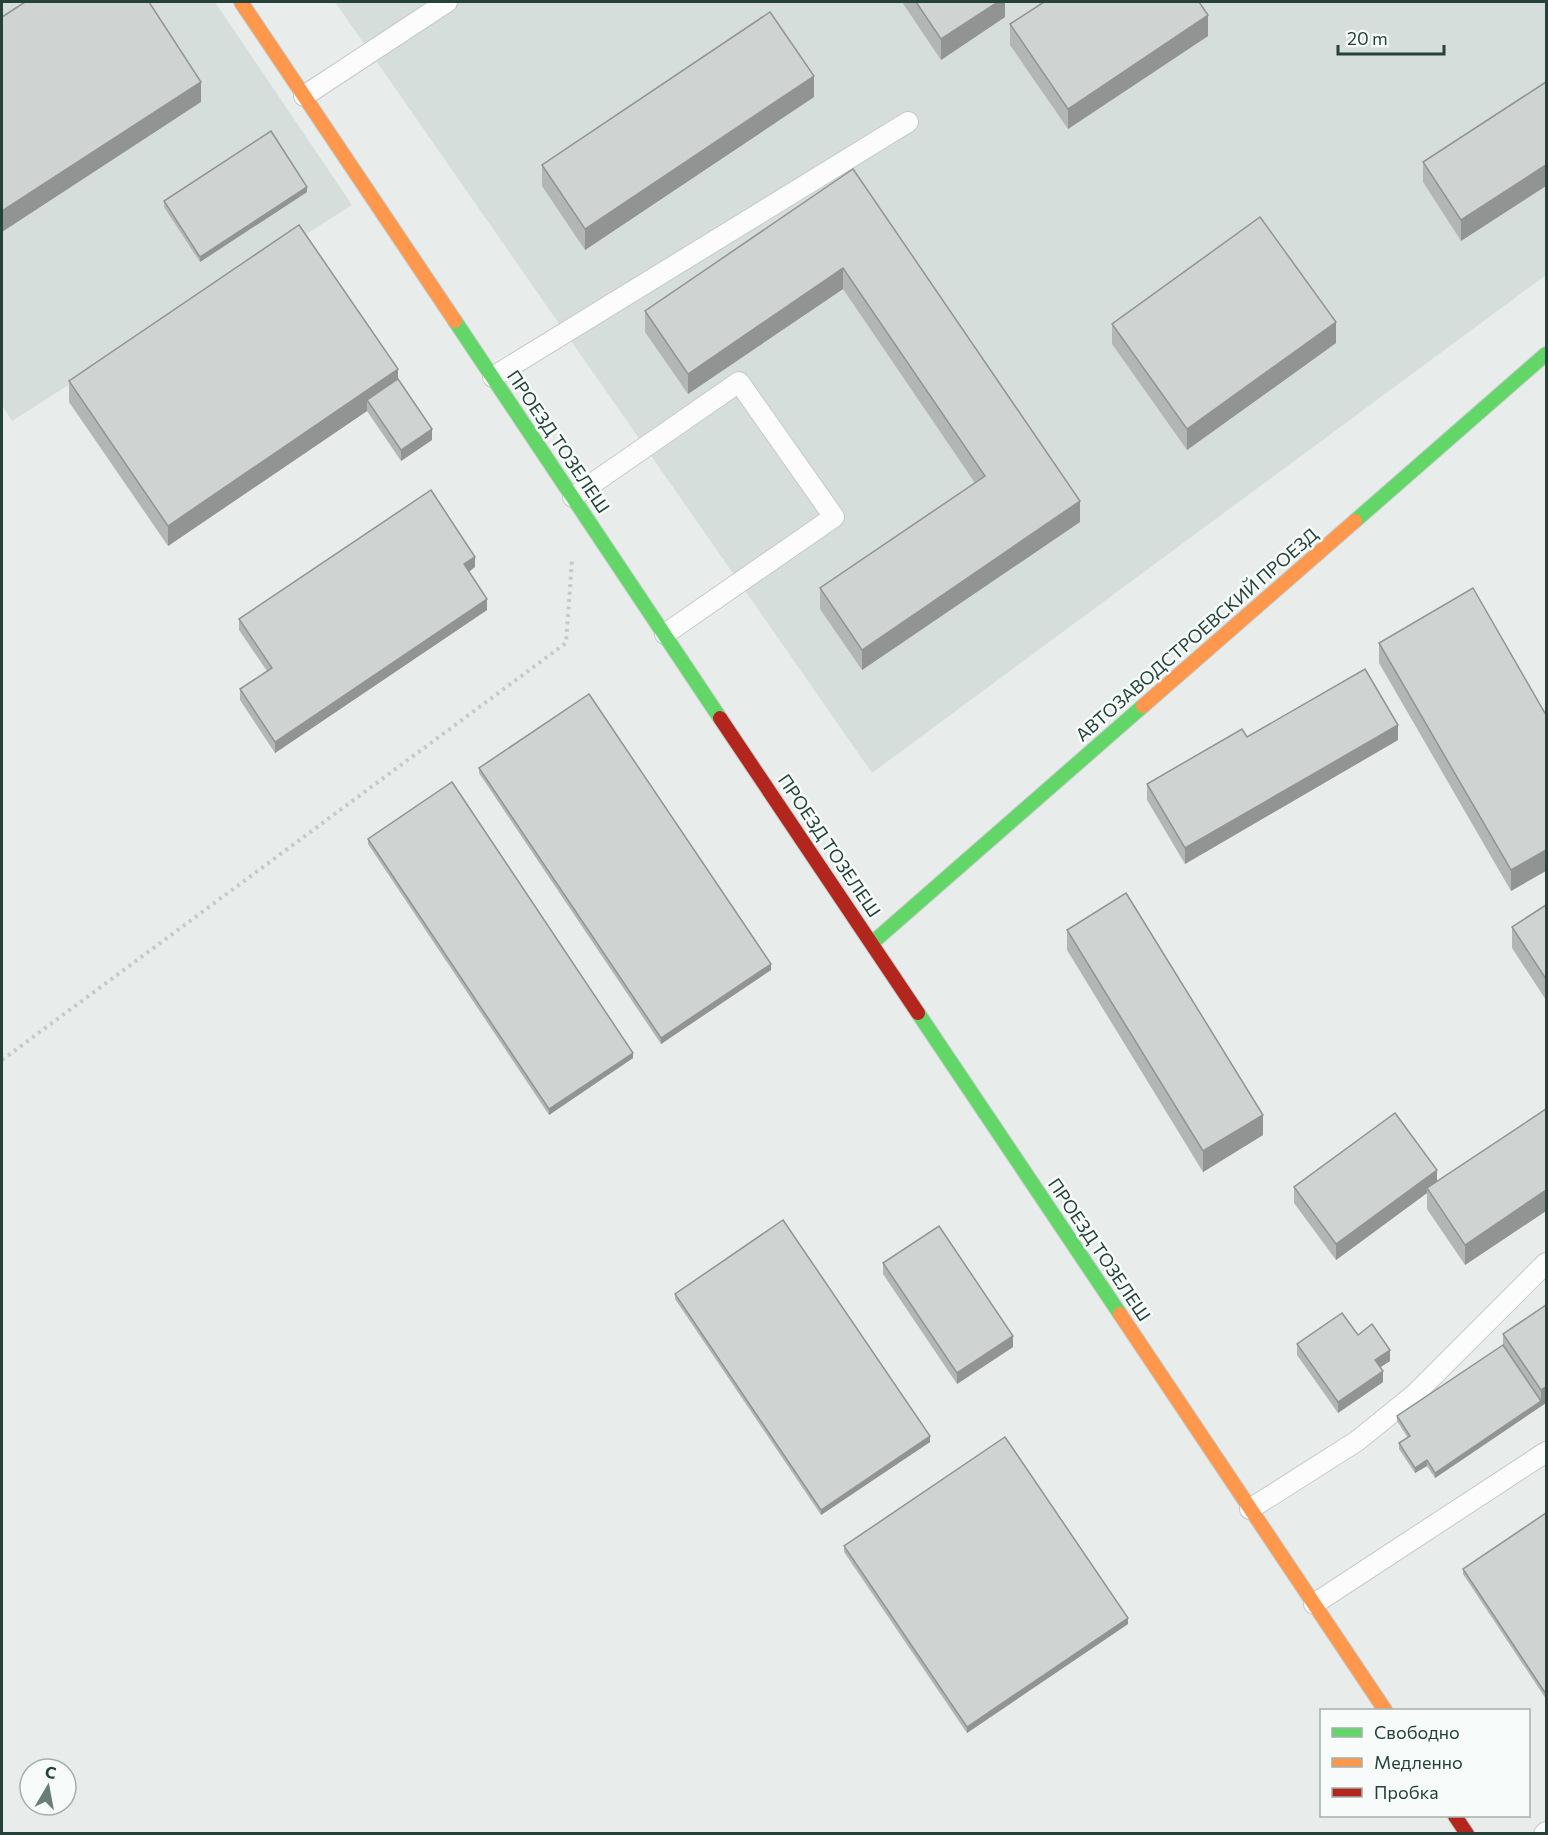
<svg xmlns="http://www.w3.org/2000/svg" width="1548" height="1835" font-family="Commissioner,sans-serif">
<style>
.built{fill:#d6dedb}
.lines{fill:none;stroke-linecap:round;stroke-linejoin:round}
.lane-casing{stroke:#c5cac8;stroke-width:22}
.fast-casing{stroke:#c3cbc8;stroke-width:16}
.slow-casing{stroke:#c3cbc8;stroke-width:16}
.jam-casing{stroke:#c3cbc8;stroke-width:16}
.path{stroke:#c3ccca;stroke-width:4;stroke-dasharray:3 4.5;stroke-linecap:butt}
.lane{stroke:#fcfcfc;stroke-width:20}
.fast{stroke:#63d668;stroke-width:14}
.slow{stroke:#ff974d;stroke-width:14}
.jam{stroke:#b3261e;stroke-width:14}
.wall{fill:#b2b6b5}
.shaded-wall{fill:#919493}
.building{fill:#cfd4d2;stroke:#919493;stroke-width:1.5}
.labels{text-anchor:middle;stroke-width:5;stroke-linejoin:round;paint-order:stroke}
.street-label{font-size:18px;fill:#24423a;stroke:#f7fbf9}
</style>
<rect width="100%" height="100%" fill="#e8edeb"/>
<g class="built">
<path d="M2 2H215L352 205 12 421 2 405Z"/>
<path d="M335 2H1546V275L872 773Z"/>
</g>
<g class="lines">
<g class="lane-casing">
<g id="lane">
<path d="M304 96 447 2"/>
<path d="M493 377 908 122"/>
<path d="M573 497 739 382 834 517 665 634"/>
<path d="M1250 1509 1357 1441 1415 1394 1546 1263"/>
<path d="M1314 1604 1546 1452"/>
<path d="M1544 1834 1546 1832"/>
</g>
</g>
<g class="fast-casing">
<g id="fast">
<path d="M455 321 720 718"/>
<path d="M1355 521 1546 354"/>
<path d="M872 943 1143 706"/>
<path d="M918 1013 1120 1314"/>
</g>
</g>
<g class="slow-casing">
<g id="slow">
<path d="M241 2 455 321"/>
<path d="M1143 706 1355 521"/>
<path d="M1120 1314 1385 1710"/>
</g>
</g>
<g class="jam-casing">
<g id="jam">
<path d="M720 718 918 1013"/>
<path d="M1455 1816 1467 1834"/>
</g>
</g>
<path class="path" d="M2 1060 566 643 572 560"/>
<use href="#lane" class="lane"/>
<use href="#fast" class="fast"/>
<use href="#slow" class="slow"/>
<use href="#jam" class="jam"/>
</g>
<g class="wall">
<path d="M902 2H1005V17L941 60Z"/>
<path d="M1010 24 1208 36 1068 129 1010 45Z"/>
<path d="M1546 82 1461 241 1423 182V162Z"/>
<path d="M814 97 585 250 542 186V165Z"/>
<path d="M853 169 1080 522 862 670 820 609V588L975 483 843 289 688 394 645 332V311Z"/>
<path d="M307 192 200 262 164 207V201Z"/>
<path d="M1112 324 1336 343 1187 450 1112 344Z"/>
<path d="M398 379 432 440 401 461 367 411 168 546 69 402V381Z"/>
<path d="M475 567 469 572 487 610 275 753 240 700V689L267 671 239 630V619Z"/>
<path d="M1379 643 1546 715 1511 891 1379 663Z"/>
<path d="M1247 737 1398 740 1185 864 1147 800V784Z"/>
<path d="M479 768 771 970 661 1044 479 773Z"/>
<path d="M368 839 633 1058 549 1115 368 844Z"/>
<path d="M1546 905V1000L1512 948V927Z"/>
<path d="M1067 930 1263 1135 1203 1172 1067 950Z"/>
<path d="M1546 1109V1211L1465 1265 1427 1209V1193L1336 1260 1294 1203V1187L1437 1182Z"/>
<path d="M883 1263 1013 1347 957 1384 883 1274Z"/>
<path d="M675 1294 930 1442 821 1515 675 1299Z"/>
<path d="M1546 1305V1403L1435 1478 1427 1466 1415 1473 1399 1449V1443L1408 1438 1397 1421V1416L1503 1345V1334Z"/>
<path d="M1358 1335 1390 1361 1380 1367 1383 1382 1338 1413 1297 1355V1344Z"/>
<path d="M1546 1513V1699L1463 1574V1569Z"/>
<path d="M844 1546 1128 1624 967 1733 844 1552Z"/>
</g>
<g class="shaded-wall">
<path d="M998 2H1005V17L941 60V39Z"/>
<path d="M1208 15V36L1068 129V109Z"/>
<path d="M814 76V97L585 250V229Z"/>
<path d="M201 82V102L2 232V211Z"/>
<path d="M1546 165V186L1461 241V220Z"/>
<path d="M307 187V192L200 262V257Z"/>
<path d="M843 268V289L688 394V374Z"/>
<path d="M1336 322V343L1187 450V429Z"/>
<path d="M398 369V390L367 400V411L168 546V526Z"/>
<path d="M432 429V440L401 461V450Z"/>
<path d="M1080 501V522L862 670V650Z"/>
<path d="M475 557V567L464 575V564Z"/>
<path d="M487 599V610L275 753V742Z"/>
<path d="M1398 725V740L1185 864V848Z"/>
<path d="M1546 850V871L1511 891V870Z"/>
<path d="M771 964V970L661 1044V1038Z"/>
<path d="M633 1053V1058L549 1115V1109Z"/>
<path d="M1263 1115V1135L1203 1172V1151Z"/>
<path d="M1437 1170V1185L1427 1188V1193L1336 1260V1244Z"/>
<path d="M1546 1190V1211L1465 1265V1245Z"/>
<path d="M1013 1336V1347L957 1384V1373Z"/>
<path d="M1390 1350V1361L1375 1371V1360Z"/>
<path d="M1383 1371V1382L1338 1413V1402Z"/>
<path d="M1546 1387V1403L1435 1478V1473L1541 1401V1390Z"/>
<path d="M930 1436V1442L821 1515V1510Z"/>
<path d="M1427 1460V1466L1415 1473V1468Z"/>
<path d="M1128 1618V1624L967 1733V1727Z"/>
</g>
<g class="building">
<path d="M25 2H149L201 82 2 211V17Z"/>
<path d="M916 2H998L941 39Z"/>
<path d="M1044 2H1199L1208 15 1068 109 1010 24Z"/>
<path d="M770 12 814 76 585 229 542 165Z"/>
<path d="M1546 82V165L1461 220 1423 162Z"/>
<path d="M271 131 307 187 200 257 164 201Z"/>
<path d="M853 169 1080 501 862 650 820 588 985 476 843 268 688 374 645 311Z"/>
<path d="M1260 217 1336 322 1187 429 1112 324Z"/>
<path d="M299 225 398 369 168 526 69 381Z"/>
<path d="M398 379 432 429 401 450 367 400Z"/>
<path d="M431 490 475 557 464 564 487 599 275 742 240 689 272 668 239 619Z"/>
<path d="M1473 588 1546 715V850L1511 870 1379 643Z"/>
<path d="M1365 669 1398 725 1185 848 1147 784 1242 729 1247 737Z"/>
<path d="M589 694 771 964 661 1038 479 768Z"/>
<path d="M452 782 633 1053 549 1109 368 839Z"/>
<path d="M1126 893 1263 1115 1203 1151 1067 930Z"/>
<path d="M1546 905V979L1512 927Z"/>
<path d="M1546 1109V1190L1465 1245 1427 1188Z"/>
<path d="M1395 1113 1437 1170 1336 1244 1294 1187Z"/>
<path d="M783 1220 930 1436 821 1510 675 1294Z"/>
<path d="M939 1226 1013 1336 957 1373 883 1263Z"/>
<path d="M1546 1305V1387L1541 1390 1503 1334Z"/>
<path d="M1342 1313 1358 1335 1372 1324 1390 1350 1375 1360 1383 1371 1338 1402 1297 1344Z"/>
<path d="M1503 1345 1541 1401 1435 1473 1427 1460 1415 1468 1399 1443 1410 1436 1397 1416Z"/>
<path d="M1005 1437 1128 1618 967 1727 844 1546Z"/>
<path d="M1546 1513V1694L1463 1569Z"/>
</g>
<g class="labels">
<g class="street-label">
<text transform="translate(558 442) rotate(56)" y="6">ПРОЕЗД ТОЗЕЛЕШ</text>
<text transform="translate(1197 635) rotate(-41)" y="6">АВТОЗАВОДСТРОЕВСКИЙ ПРОЕЗД</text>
<text transform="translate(829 846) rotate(56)" y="6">ПРОЕЗД ТОЗЕЛЕШ</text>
<text transform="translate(1099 1250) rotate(56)" y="6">ПРОЕЗД ТОЗЕЛЕШ</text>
</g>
</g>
<rect width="1548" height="1835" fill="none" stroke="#24423a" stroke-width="6"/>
<rect x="1320" y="1709" width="210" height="108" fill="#f7fbf9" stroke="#a3b1ad" stroke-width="1.5"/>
<rect x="1332" y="1728" width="30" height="9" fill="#63d668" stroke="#a3b1ad" stroke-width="1.5"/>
<text x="1374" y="1739" font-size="18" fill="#24423a">Свободно</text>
<rect x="1332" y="1758" width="30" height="9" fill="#ff974d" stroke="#a3b1ad" stroke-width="1.5"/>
<text x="1374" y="1769" font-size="18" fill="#24423a">Медленно</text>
<rect x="1332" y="1788" width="30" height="9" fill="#b3261e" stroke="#a3b1ad" stroke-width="1.5"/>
<text x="1374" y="1799" font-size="18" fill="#24423a">Пробка</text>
<g transform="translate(48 1787) rotate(10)"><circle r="28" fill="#f7fbf9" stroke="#a3b1ad" stroke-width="1.5"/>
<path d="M0-4.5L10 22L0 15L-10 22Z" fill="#697e78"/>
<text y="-9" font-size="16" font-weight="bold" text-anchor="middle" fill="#24423a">С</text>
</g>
<path d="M1338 45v9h106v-9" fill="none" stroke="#24423a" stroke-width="3"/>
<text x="1347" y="45" font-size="18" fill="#24423a" stroke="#f7fbf9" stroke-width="4.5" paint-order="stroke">20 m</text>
</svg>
